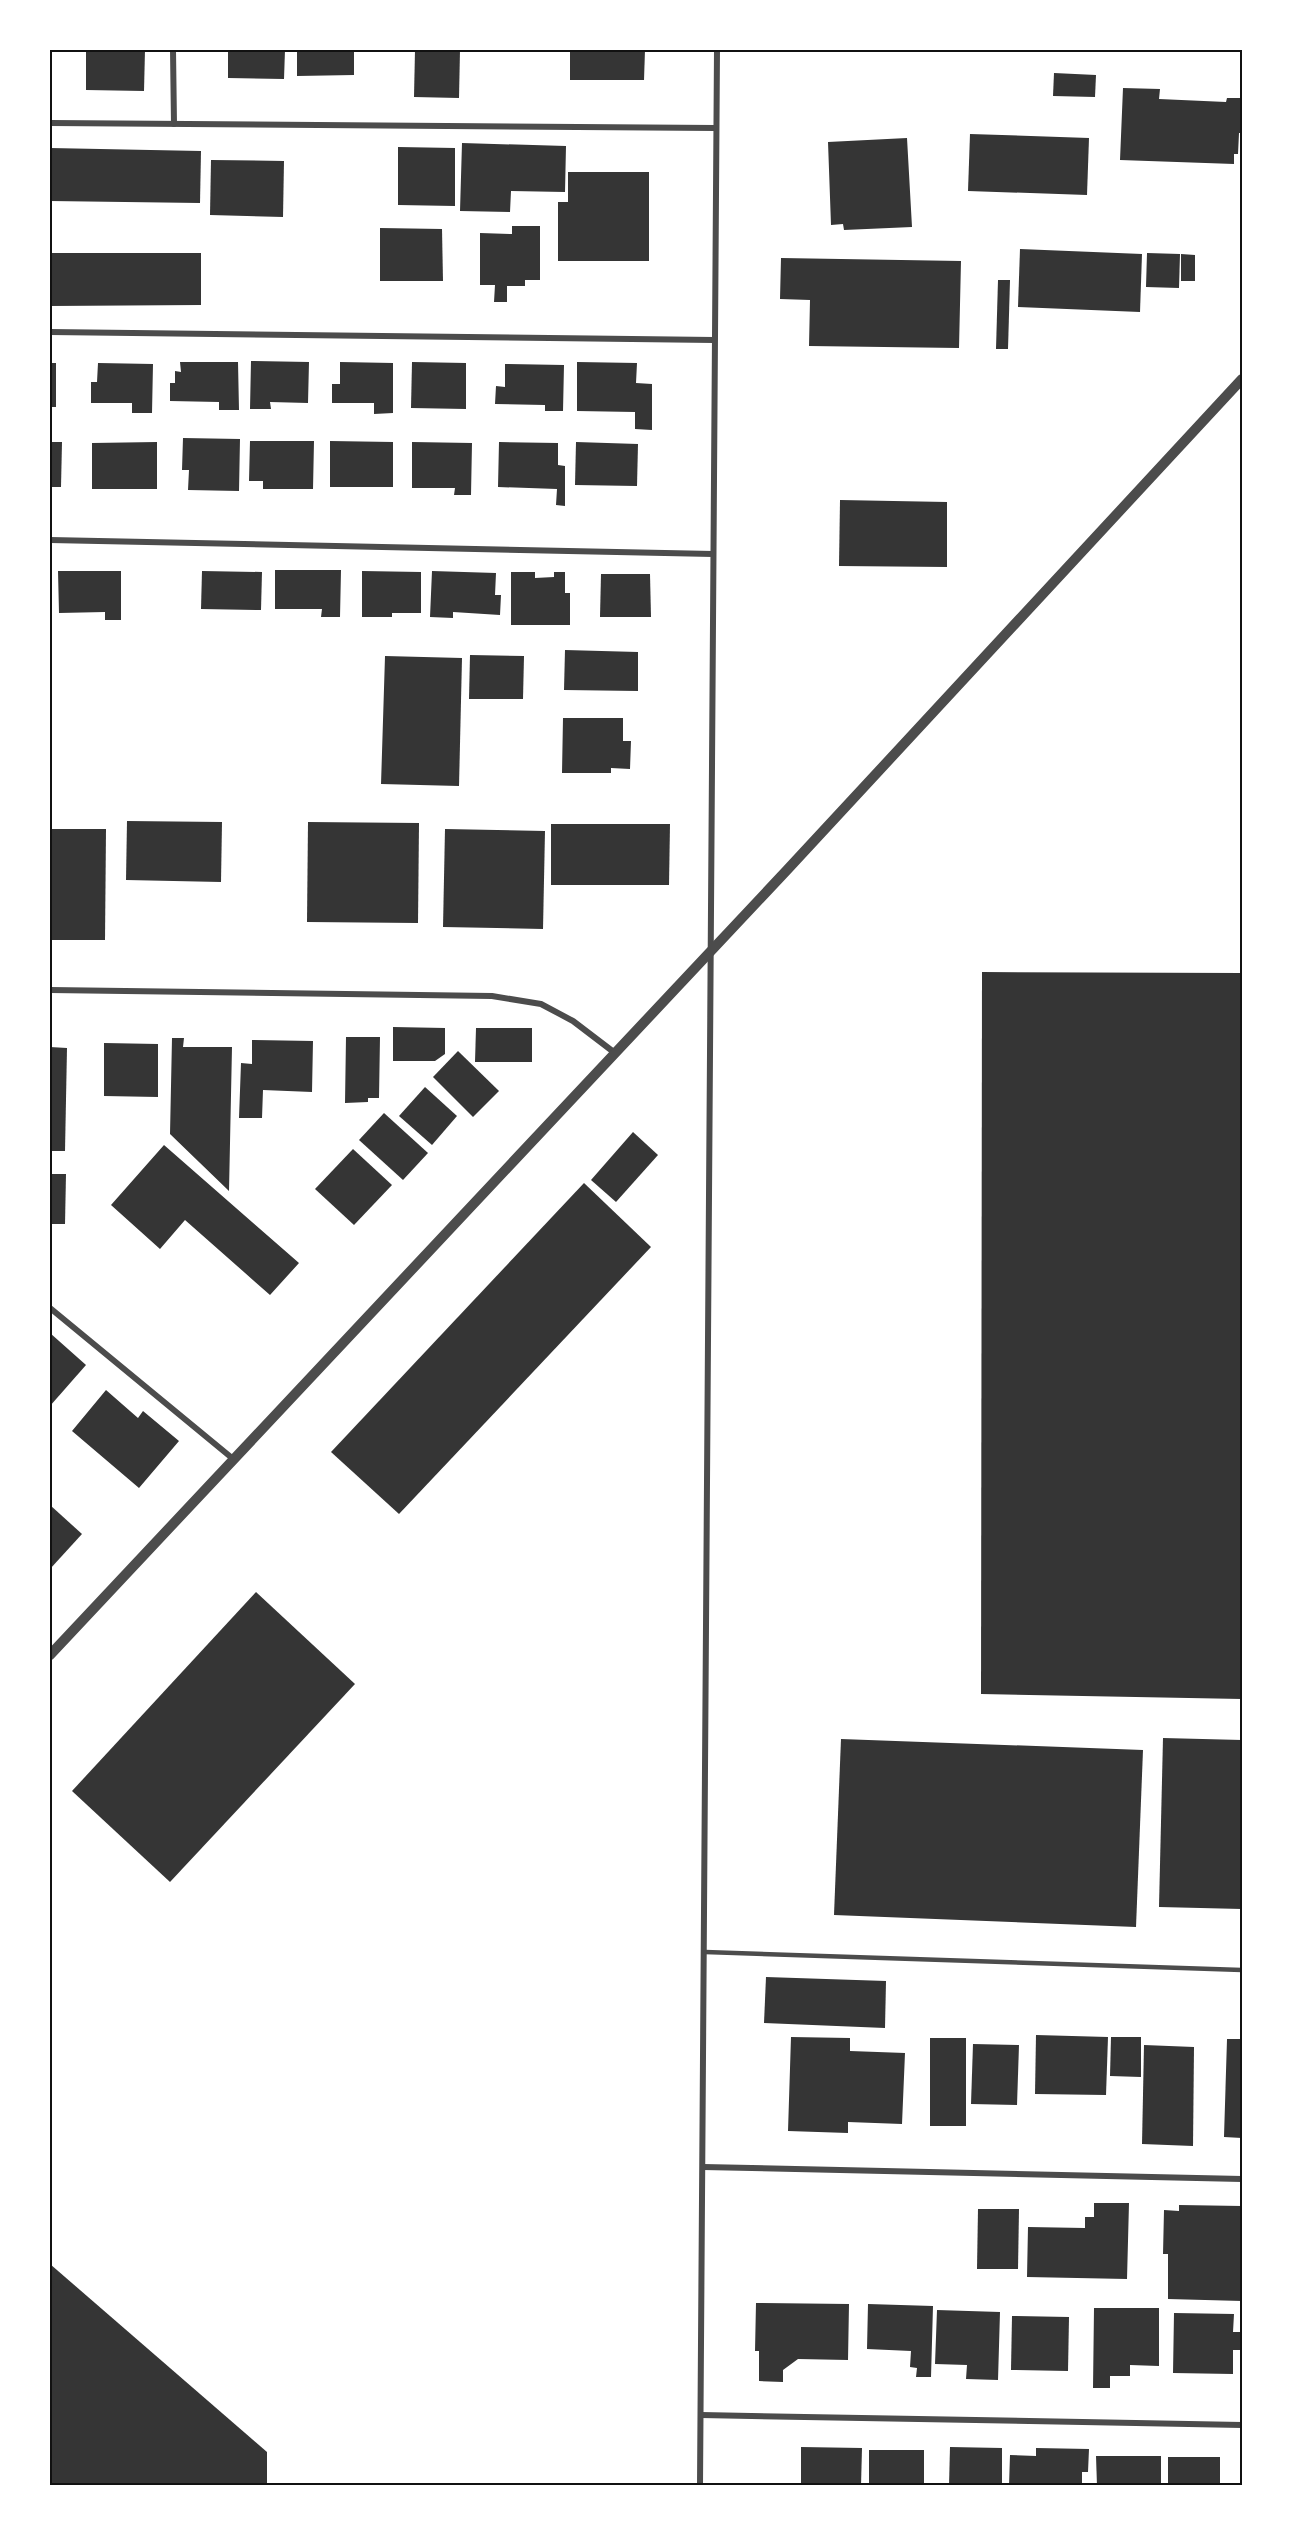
<svg xmlns="http://www.w3.org/2000/svg" width="1292" height="2535" font-family="'Public Sans',sans-serif">
<style>
.building{fill:#353535}
.lines{fill:none;stroke-linecap:round;stroke-linejoin:round}
.service{stroke:#4c4c4c;stroke-width:4.5}
.minor{stroke:#4c4c4c;stroke-width:6}
.tertiary{stroke:#4c4c4c;stroke-width:10}
.neatline{fill:none;stroke:#111;stroke-width:2}
</style>
<rect width="100%" height="100%" fill="#fff"/>
<g class="building">
<path d="M86 50H145L144 91 86 90Z"/>
<path d="M228 50H285L284 79 228 78Z"/>
<path d="M297 50H354V75L297 76Z"/>
<path d="M415 50H460L459 98 414 97Z"/>
<path d="M570 50H645L644 80H570Z"/>
<path d="M1054 73 1096 75 1095 97 1053 96Z"/>
<path d="M1123 88 1160 89 1159 99 1226 102 1227 98H1242V133H1239L1238 154H1234V164L1120 160Z"/>
<path d="M970 134 1089 138 1087 195 968 191Z"/>
<path d="M907 138 912 227 844 230 843 224 831 225 828 142Z"/>
<path d="M462 143 566 146 565 192 511 191 510 212 460 211Z"/>
<path d="M398 147 455 148V206L398 205Z"/>
<path d="M50 148 201 151 200 203 50 201Z"/>
<path d="M211 160 284 161 283 217 210 215Z"/>
<path d="M568 172H649V261H558V202H568Z"/>
<path d="M512 226H540V280H525V286H507V302H494L495 285H480V233L512 234Z"/>
<path d="M380 228 442 229 443 281H380Z"/>
<path d="M1020 249 1142 254 1140 312 1018 307Z"/>
<path d="M50 253H201V305L50 306Z"/>
<path d="M1147 253 1180 254 1179 288 1146 287Z"/>
<path d="M1181 254 1195 255V281H1181Z"/>
<path d="M781 258 961 261 959 348 809 346 810 300 780 299Z"/>
<path d="M998 280H1010L1008 349H996Z"/>
<path d="M251 361 309 362 308 403 270 402 271 409H250Z"/>
<path d="M180 362H238L239 410H219V402L170 401V383H175V371L181 372Z"/>
<path d="M340 362 393 363V413L374 414V403H332V384H340Z"/>
<path d="M412 362 466 363V409L411 408Z"/>
<path d="M577 362 637 363 636 383 652 384V430L635 429V412L577 411Z"/>
<rect x="50" y="363" width="6" height="44"/>
<path d="M98 363 153 364 152 413H132V403H91V382H97Z"/>
<path d="M505 364 564 365 563 411H545V405L495 404 496 386 505 387Z"/>
<path d="M183 438 240 439 239 491 188 490 189 470H182Z"/>
<path d="M250 441H314L313 489H263V481H249Z"/>
<path d="M330 441 393 442V487H330Z"/>
<path d="M50 442H62L61 487H50Z"/>
<path d="M157 442V489H92V443Z"/>
<path d="M412 442 472 443 471 495H454L455 488H412Z"/>
<path d="M499 442 558 443V465L565 466V506L556 505 557 489 498 487Z"/>
<path d="M576 442 638 444 637 486 575 485Z"/>
<path d="M840 500 947 502V567L839 566Z"/>
<path d="M275 570H341L340 617H321L322 609H275Z"/>
<path d="M58 571H121V620H105V612L59 613Z"/>
<path d="M202 571 262 572 261 610 201 609Z"/>
<path d="M362 571 421 572V613H392V617H362Z"/>
<path d="M432 571 496 573 495 595H501L500 615 453 612V618L430 617Z"/>
<path d="M511 572H535V578L554 577V572H565V593H570V625H511Z"/>
<path d="M601 574H650L651 617H600Z"/>
<path d="M565 650 638 652V691L564 690Z"/>
<path d="M470 655 524 656 523 699H469Z"/>
<path d="M385 656 462 658 459 786 381 784Z"/>
<path d="M563 718H623V741H631L630 769 611 768V773H562Z"/>
<path d="M127 821 222 822 221 882 126 880Z"/>
<path d="M308 822 419 823 418 923 307 922Z"/>
<path d="M551 824H670L669 885H551Z"/>
<path d="M50 829H106L105 940H50Z"/>
<path d="M445 829 545 831 543 929 443 927Z"/>
<path d="M982 972 1242 973V1699L981 1694Z"/>
<path d="M393 1027 445 1028V1054L435 1061H393Z"/>
<path d="M476 1028H532V1062H475Z"/>
<path d="M346 1037H380L379 1098H368V1102L345 1103Z"/>
<path d="M172 1038H184L183 1047H232L229 1191 170 1134Z"/>
<path d="M252 1040 313 1041 312 1092 263 1090 262 1118H239L241 1063 252 1064Z"/>
<path d="M104 1043 158 1044V1097L104 1096Z"/>
<path d="M50 1047 67 1048 65 1151H50Z"/>
<path d="M458 1051 499 1091 473 1117 433 1077Z"/>
<path d="M425 1087 457 1116 432 1145 399 1116Z"/>
<path d="M384 1113 428 1153 403 1180 359 1140Z"/>
<path d="M633 1132 658 1155 616 1202 591 1180Z"/>
<path d="M164 1145 299 1263 270 1295 185 1220 160 1249 111 1205Z"/>
<path d="M353 1149 392 1185 354 1225 315 1189Z"/>
<path d="M50 1174H66L65 1224H50Z"/>
<path d="M584 1183 651 1247 399 1514 331 1452Z"/>
<path d="M50 1333 86 1365 50 1406Z"/>
<path d="M106 1390 138 1418 143 1411 179 1441 139 1488 72 1431Z"/>
<path d="M50 1505 82 1534 50 1569Z"/>
<path d="M256 1592 355 1684 170 1882 72 1791Z"/>
<path d="M1163 1738 1242 1740V1909L1159 1907Z"/>
<path d="M841 1739 1143 1750 1136 1927 834 1915Z"/>
<path d="M766 1977 886 1981 885 2028 764 2023Z"/>
<path d="M1036 2035 1108 2037 1106 2095 1035 2094Z"/>
<path d="M791 2037 850 2038V2051L905 2053 902 2124 848 2122V2133L788 2131Z"/>
<path d="M1111 2037H1141V2077L1110 2076Z"/>
<rect x="930" y="2038" width="36" height="88"/>
<path d="M1227 2039H1242V2138L1224 2137Z"/>
<path d="M973 2044 1019 2045 1017 2105 971 2104Z"/>
<path d="M1144 2045 1194 2047 1193 2146 1142 2144Z"/>
<path d="M1094 2203H1129L1127 2279 1027 2277 1028 2227 1085 2228V2217H1094Z"/>
<path d="M1179 2205 1242 2206V2301L1168 2299V2254H1163L1164 2210 1179 2211Z"/>
<path d="M978 2209H1019L1018 2269H977Z"/>
<path d="M50 2264 267 2452V2486H50Z"/>
<path d="M756 2303 849 2304 848 2360 798 2359 783 2370V2382L759 2381V2351H755Z"/>
<path d="M868 2304 933 2306 931 2377H916L917 2368 910 2367 911 2351 867 2349Z"/>
<path d="M1094 2308H1159V2366L1130 2365V2376H1110V2388H1093Z"/>
<path d="M937 2310 1000 2312 998 2380 966 2379 967 2365 935 2364Z"/>
<path d="M1174 2313 1234 2314 1233 2332H1242V2350H1233V2374L1173 2373Z"/>
<path d="M1012 2316 1069 2317 1068 2371 1011 2370Z"/>
<path d="M801 2447 862 2448 861 2486H801Z"/>
<path d="M950 2447 1002 2448V2486H949Z"/>
<path d="M1036 2448 1089 2449 1088 2472H1082V2486H1009L1010 2455 1036 2456Z"/>
<rect x="869" y="2450" width="55" height="36"/>
<path d="M1096 2456H1161V2486H1097Z"/>
<rect x="1168" y="2457" width="52" height="29"/>
</g>
<g class="lines">
<path class="service" d="M705 1952 1242 1970"/>
<g class="minor">
<path d="M173 50 174 124"/>
<path d="M50 123 716 128"/>
<path d="M50 332 714 340"/>
<path d="M50 540 713 554"/>
<path d="M50 990 492 996 541 1004 573 1021 615 1053"/>
<path d="M50 1308 232 1458"/>
<path d="M703 2167 1242 2179"/>
<path d="M701 2415 1242 2425"/>
<path d="M700 2486 717 50"/>
</g>
<path class="tertiary" d="M50 1655 787 870 1242 379"/>
</g>
<rect width="1292" height="2535" fill="none" stroke="#ffffff" stroke-width="102"/>
<rect x="51" y="51" width="1190" height="2433" class="neatline"/>
</svg>
